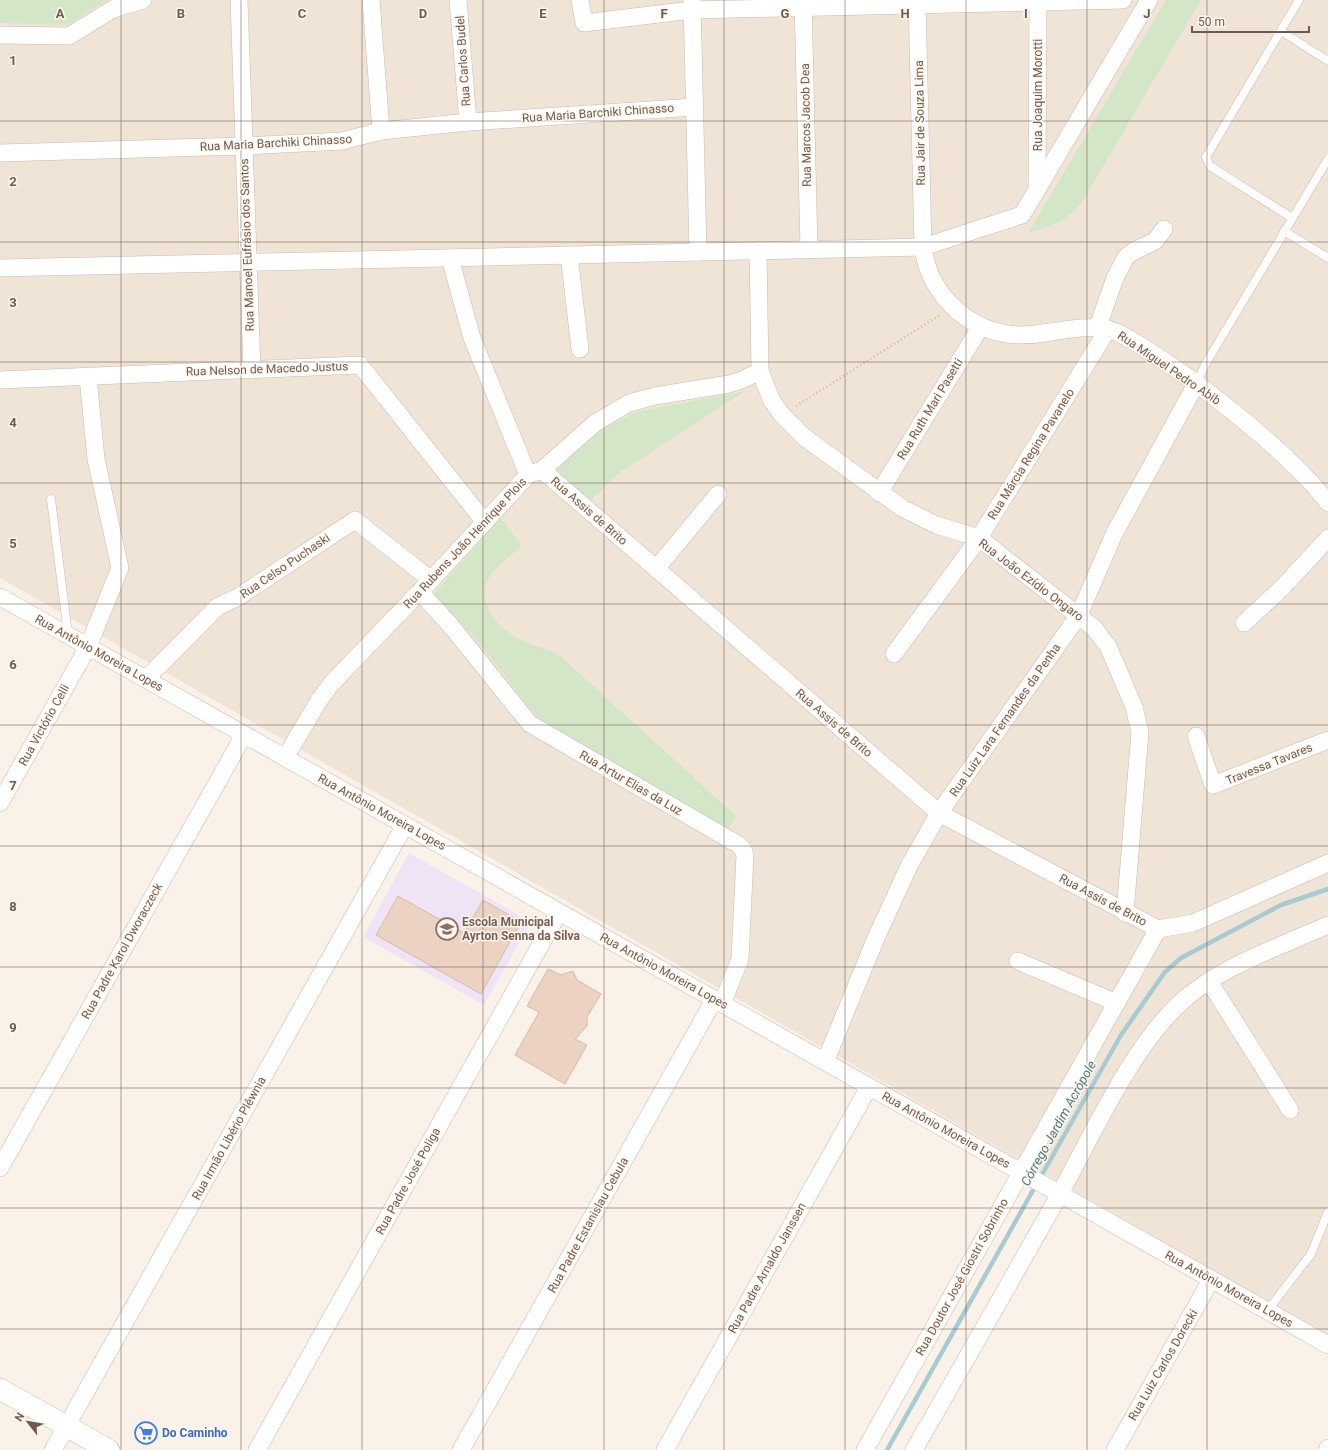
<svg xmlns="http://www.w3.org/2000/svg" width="1328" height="1450" font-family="Roboto,sans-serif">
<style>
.residential{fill:#f0e4d7}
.education{fill:#efe4f6}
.green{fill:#d4e6c8}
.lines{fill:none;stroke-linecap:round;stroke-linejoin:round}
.stream{stroke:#a6cbd1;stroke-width:4.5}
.building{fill:#ecd2c3;stroke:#dcb9a5}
.service-casing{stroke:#cabaaf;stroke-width:9}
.minor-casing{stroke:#cabaaf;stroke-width:18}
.tertiary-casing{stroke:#cabaaf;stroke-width:22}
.path{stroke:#d1b6a6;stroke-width:2.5;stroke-dasharray:1 3;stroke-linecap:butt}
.service{stroke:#fff;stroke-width:8}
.minor{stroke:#fff;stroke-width:17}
.tertiary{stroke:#fff;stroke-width:21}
.grid{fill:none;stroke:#705a4f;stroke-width:1;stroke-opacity:0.55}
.labels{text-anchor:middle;stroke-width:3;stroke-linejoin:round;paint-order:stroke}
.street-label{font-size:12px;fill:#705a4f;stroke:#fdf7ee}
.education-label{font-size:12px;font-weight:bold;fill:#785e54;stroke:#fdf7ee;text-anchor:start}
.shop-label{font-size:12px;font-weight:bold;fill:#366cbe;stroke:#fdf7ee;text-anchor:start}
.water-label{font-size:13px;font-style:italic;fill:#4c7981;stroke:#fdf7ee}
.grid-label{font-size:13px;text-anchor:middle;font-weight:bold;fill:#705a4f;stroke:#fdf7ee;stroke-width:3;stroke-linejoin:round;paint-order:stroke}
</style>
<rect width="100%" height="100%" fill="#faf2e8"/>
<path class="residential" d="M0 0H1328V1336L0 578Z"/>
<path class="education" d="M409 853 531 922 484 1005 363 937Z"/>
<g class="green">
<path d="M0 0H107L67 25 0 23Z"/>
<path d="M1166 0H1201L1084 199C1068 222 1054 225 1028 233Z"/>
<path d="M745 391 619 473 590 501 555 471 599 431 636 412Z"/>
<path d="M500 517 522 546C510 556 497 565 489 578 484 587 484 596 487 605 498 636 529 644 557 653L736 816 728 830 537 717 480 644 434 594Z"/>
</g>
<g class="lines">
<g class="stream">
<path d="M1040 1178 1121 1035 1165 972 1181 958 1281 905 1328 889"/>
<path d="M887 1450 1036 1185"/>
</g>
</g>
<g class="building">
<path d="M398 896 464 933 483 900 521 922 481 994 376 935Z"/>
<path d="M548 969 561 975 573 971 577 980 601 994 587 1017V1026L575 1039 587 1045 565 1084 515 1055 539 1012 527 1006Z"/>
</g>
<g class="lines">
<g class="service-casing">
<g id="service">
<path d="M1281 31 1328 61"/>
<path d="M1292 218 1210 166 1206 157 1299 0"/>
<path d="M1284 231 1328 258"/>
<path d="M1196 384 1206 363 1328 159"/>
<path d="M51 499 68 634"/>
<path d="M1267 1311 1311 1254 1328 1212"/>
</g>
</g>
<g class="minor-casing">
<g id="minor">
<path d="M239 0 252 370"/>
<path d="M371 0 381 131"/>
<path d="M458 0 468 122"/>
<path d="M580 0 584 23 692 10 1123 0"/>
<path d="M692 0 698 252"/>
<path d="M803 0 809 249"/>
<path d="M917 0 923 247C929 295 970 334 1020 335 1055 335 1085 320 1119 333 1172 363 1223 402 1269 442 1290 461 1311 480 1328 503"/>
<path d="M0 35 69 36 113 9 143 0"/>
<path d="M0 153 244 146 342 141 381 131 468 122 695 107"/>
<path d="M1037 190 1038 0"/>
<path d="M758 251 760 371 772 401 782 415 804 437 902 508 936 525 979 538 1094 628 1108 646 1134 707 1140 732 1125 913"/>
<path d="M569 255 580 349"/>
<path d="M450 258 472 338 528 475"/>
<path d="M0 268 923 247 1022 215 1149 0"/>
<path d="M1098 326 1115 278 1126 257 1134 251 1155 241 1164 229"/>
<path d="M0 380 360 365 484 521"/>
<path d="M542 470 939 813 1158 929"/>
<path d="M879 493 981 326"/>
<path d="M656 569 718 494"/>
<path d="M420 592 451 626 530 724 739 845 743 849 745 855 740 959 722 1004"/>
<path d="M0 597 1328 1345"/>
<path d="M1244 623 1283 587 1328 538"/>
<path d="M894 654 979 538 1108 329"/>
<path d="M146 679 217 607 238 597 355 520 431 580"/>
<path d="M1196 736 1213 785 1328 740"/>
<path d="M285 758 318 702 331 684 431 580 528 475 542 470 595 423 629 403 655 396 729 384 742 380 760 371"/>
<path d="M0 803 88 647 120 568 96 459 88 377"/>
<path d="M1018 961 1117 1003"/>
<path d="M1209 981 1290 1110"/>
<path d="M825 1062 876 938 909 866 939 813 1079 615 1114 534 1196 384"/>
<path d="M0 1168 244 735"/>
<path d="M53 1450 405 825"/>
<path d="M257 1450 559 912"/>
<path d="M461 1450 714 1000"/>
<path d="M665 1450 869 1087"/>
<path d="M865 1450 1158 929 1193 923 1328 863"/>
<path d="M914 1450C964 1363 1014 1276 1063 1188 1094 1131 1132 1048 1179 1004 1218 967 1279 947 1328 925"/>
<path d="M1115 1450 1211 1280"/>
<path d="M1327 1450 1328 1448"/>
</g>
</g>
<g class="tertiary-casing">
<path id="tertiary" d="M0 1389 109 1450"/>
</g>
<path class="path" d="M796 406 940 315"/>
<use href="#service" class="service"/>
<use href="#minor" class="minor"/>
<use href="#tertiary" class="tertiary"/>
</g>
<path class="grid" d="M121 0V1450M241 0V1450M362 0V1450M483 0V1450M604 0V1450M724 0V1450M845 0V1450M966 0V1450M1087 0V1450M1207 0V1450M0 121H1328M0 242H1328M0 362H1328M0 483H1328M0 604H1328M0 725H1328M0 846H1328M0 967H1328M0 1088H1328M0 1208H1328M0 1329H1328"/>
<defs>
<g id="school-ring" transform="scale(1.15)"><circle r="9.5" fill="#fdf7ee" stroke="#8d6e63" stroke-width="1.5"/><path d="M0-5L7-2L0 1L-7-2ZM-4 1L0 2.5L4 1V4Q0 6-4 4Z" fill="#8d6e63"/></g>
<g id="supermarket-ring" transform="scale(1.15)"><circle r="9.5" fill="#fdf7ee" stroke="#3f7fe0" stroke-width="1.5"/><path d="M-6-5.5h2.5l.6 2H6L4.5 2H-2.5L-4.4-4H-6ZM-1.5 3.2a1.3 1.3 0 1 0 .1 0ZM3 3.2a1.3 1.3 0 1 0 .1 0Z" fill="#3f7fe0"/></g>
</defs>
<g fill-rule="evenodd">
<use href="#school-ring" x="447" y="929"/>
<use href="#supermarket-ring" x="146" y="1433"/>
</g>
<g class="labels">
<g class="street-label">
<text transform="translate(463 61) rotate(-94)" y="4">Rua Carlos Budel</text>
<text transform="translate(1038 95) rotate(-90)" y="4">Rua Joaquim Morotti</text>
<text transform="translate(598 113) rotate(-4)" y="4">Rua Maria Barchiki Chinasso</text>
<text transform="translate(920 123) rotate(-91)" y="4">Rua Jair de Souza Lima</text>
<text transform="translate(806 125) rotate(-91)" y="4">Rua Marcos Jacob Dea</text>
<text transform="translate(276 143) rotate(-3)" y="4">Rua Maria Barchiki Chinasso</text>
<text transform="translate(247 245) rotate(-92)" y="4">Rua Manoel Eufrásio dos Santos</text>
<text transform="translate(1169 368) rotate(34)" y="4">Rua Miguel Pedro Abib</text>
<text transform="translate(267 369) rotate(-2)" y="4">Rua Nelson de Macedo Justus</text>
<text transform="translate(930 409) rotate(-59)" y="4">Rua Ruth Mari Pasetti</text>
<text transform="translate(1031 454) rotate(-58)" y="4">Rua Márcia Regina Pavanelo</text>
<text transform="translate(589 511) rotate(41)" y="4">Rua Assis de Brito</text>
<text transform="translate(465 543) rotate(-47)" y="4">Rua Rubens João Henrique Plois</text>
<text transform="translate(285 566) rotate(-34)" y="4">Rua Celso Puchaski</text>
<text transform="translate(1031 580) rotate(37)" y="4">Rua João Ezídio Ongaro</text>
<text transform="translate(99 653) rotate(29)" y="4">Rua Antônio Moreira Lopes</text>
<text transform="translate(1005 720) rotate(-55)" y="4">Rua Luiz Lara Fernandes da Penha</text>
<text transform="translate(834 723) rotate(41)" y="4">Rua Assis de Brito</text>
<text transform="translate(44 725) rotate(-61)" y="4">Rua Victório Celli</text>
<text transform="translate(1269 764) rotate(-22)" y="4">Travessa Tavares</text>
<text transform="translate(631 783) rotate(30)" y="4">Rua Artur Elias da Luz</text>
<text transform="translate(382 812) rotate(29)" y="4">Rua Antônio Moreira Lopes</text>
<text transform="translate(1103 900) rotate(28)" y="4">Rua Assis de Brito</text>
<text transform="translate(122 951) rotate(-61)" y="4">Rua Padre Karol Dworaczeck</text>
<text transform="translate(664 971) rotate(29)" y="4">Rua Antônio Moreira Lopes</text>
<text transform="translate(946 1130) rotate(29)" y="4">Rua Antônio Moreira Lopes</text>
<text transform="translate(229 1138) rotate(-61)" y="4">Rua Irmão Libério Plêwnia</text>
<text transform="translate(408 1181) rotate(-61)" y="4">Rua Padre José Poliga</text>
<text transform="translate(588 1225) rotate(-61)" y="4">Rua Padre Estanislau Cebula</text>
<text transform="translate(767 1268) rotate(-61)" y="4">Rua Padre Arnaldo Janssen</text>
<text transform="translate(962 1277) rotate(-61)" y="4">Rua Doutor José Giostri Sobrinho</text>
<text transform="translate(1229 1289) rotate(29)" y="4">Rua Antônio Moreira Lopes</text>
<text transform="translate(1163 1365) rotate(-60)" y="4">Rua Luiz Carlos Dorecki</text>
</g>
<g class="education-label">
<text x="462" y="926">Escola Municipal<tspan x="462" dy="14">Ayrton Senna da Silva</tspan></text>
</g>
<g class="shop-label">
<text x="162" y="1437">Do Caminho</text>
</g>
<g class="water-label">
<text transform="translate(1058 1123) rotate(-61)" y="5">Córrego Jardim Acrópole</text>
</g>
</g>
<g class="grid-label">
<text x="60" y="18">A</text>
<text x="181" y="18">B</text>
<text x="302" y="18">C</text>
<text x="423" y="18">D</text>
<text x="543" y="18">E</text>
<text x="664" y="18">F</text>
<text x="785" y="18">G</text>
<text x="905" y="18">H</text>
<text x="1026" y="18">I</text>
<text x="1147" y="18">J</text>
<text x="13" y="65">1</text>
<text x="13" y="186">2</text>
<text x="13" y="307">3</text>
<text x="13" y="427">4</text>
<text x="13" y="548">5</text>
<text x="13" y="669">6</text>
<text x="13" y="790">7</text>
<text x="13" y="911">8</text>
<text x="13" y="1032">9</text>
</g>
<g transform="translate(28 1422) rotate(301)" stroke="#fdf7ee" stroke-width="3" paint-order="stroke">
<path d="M0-3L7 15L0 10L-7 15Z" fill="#705a4f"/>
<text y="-6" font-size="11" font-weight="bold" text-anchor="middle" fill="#705a4f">N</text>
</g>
<path d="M1192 26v6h117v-6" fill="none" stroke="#705a4f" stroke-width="2"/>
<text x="1198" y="26" font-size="12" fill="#705a4f" stroke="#fdf7ee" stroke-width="3" paint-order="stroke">50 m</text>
</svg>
